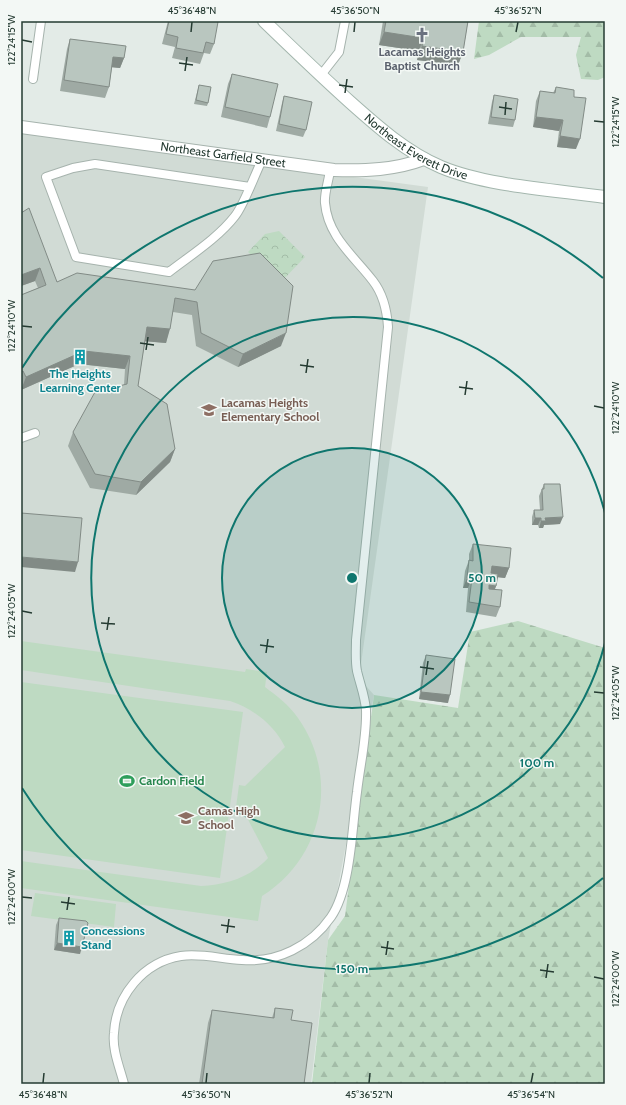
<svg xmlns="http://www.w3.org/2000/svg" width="626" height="1105" font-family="Cabin,sans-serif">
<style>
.built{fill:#d1dbd5}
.forest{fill:url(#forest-firs)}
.park{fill:url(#park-crowns)}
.pitch{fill:#bedac2}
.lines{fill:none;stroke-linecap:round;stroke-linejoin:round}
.lane-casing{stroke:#a6b3ad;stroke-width:10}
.street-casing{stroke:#a6b3ad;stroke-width:14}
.secondary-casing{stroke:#a3b6ad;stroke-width:14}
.lane{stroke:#fff;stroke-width:8}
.street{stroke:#fff;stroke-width:12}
.secondary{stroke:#fff;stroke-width:12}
.wall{fill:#9faaa4}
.shaded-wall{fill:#828b86}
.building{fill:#b9c6bf;stroke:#828b86}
.ticks{fill:none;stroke:#253b32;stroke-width:1.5}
.ring{fill:none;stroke:#0f766e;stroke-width:2}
.labels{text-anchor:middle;stroke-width:3;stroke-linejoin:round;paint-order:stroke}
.worship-label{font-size:12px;font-weight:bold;fill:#5b616d;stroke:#f3f8f5}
.street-label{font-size:12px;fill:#253b32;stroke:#f3f8f5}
.culture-label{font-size:12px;font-weight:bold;fill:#0d838f;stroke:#f3f8f5}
.education-label{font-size:12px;font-weight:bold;fill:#785e54;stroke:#f3f8f5;text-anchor:start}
.leisure-label{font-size:12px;font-weight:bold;fill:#27864d;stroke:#f3f8f5;text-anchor:start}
.centre{fill:#0f766e;stroke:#f3f8f5;stroke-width:2}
.ring-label{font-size:12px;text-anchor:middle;font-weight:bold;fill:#0f766e;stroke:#f3f8f5;stroke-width:3;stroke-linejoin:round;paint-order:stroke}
.neatline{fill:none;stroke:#253b32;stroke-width:1.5}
.ticks-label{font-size:10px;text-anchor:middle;fill:#253b32}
</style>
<defs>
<pattern id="forest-firs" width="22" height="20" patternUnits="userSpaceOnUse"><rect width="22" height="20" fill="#bedac2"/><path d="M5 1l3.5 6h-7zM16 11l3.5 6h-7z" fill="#a3bca7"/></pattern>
<pattern id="park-crowns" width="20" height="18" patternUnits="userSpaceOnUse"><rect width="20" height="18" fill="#bedac2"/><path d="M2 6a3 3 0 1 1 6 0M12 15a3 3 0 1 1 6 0" fill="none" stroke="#a3bca7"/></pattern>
</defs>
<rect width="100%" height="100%" fill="#e3ebe7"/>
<path class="built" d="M21 132 428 187 359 678 374 695 328 940 311 1084H21Z"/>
<g class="forest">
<path d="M479 21H605V77L598 80 581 79 576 55 581 37H521L489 55 474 59Z"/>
<path d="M518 621 605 648V1084H312L328 940 345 916 374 695 458 708 470 632Z"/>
</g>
<path class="park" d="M279 231 305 257 280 283 248 252 265 234Z"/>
<g class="pitch">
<path d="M21 641 245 672 246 669 267 672 265 687C277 696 289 705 298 718 340 777 323 858 262 896L258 921 21 888V861L201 886C227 885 251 877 268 858L242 808 236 807 239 785 245 786 285 747C274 725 254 709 230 701L21 670Z"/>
<path d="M21 682 243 712 220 878 21 850Z"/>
<path d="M35 893 116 904 114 927 31 916Z"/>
</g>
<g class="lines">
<g class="lane-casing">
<g id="lane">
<path d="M321 75 339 52 345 21"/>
<path d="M33 79 41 21"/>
<path d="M250 187 95 164 73 168 46 177 76 257 169 272C191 255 218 238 235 216 244 205 255 174 262 160"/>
<path d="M21 438 35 433"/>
<path d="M124 1084C120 1068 112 1050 114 1033 116 996 143 962 181 956 201 953 221 959 242 960 277 963 311 946 331 917 351 888 352 827 357 792 360 765 367 737 366 710 365 696 360 684 357 671 355 661 356 650 356 640L388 327C387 311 383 294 373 281 354 256 328 237 325 203 324 193 329 180 330 170"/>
</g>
</g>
<g class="street-casing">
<g id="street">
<path id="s1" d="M21 127 334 170C365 171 395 170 424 159"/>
</g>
</g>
<g class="secondary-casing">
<g id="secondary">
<path id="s2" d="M264 21C292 48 321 76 350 102 378 127 406 152 441 167 486 186 556 190 605 197"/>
</g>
</g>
<use href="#lane" class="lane"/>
<use href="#street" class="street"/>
<use href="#secondary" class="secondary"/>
</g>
<g class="wall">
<path d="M168 21H215L214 44 210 54 204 53 200 64 172 58 175 47 162 44Z"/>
<path d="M383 21H468L463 52 458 65 417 60 419 51 379 45Z"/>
<path d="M70 39 124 58 120 68 112 67 109 87 105 98 60 91 67 49Z"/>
<path d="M232 74 270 117 267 128 221 117 228 84Z"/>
<path d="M199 85 208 103 207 106 194 104Z"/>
<path d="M556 87 574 97 576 149 557 147 559 131 533 127 536 101 540 91 553 93Z"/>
<path d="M494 95 515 120 513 127 488 124 492 102Z"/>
<path d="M284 96 306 130 303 137 276 131 282 103Z"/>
<path d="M21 213 57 282 195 290 281 346 238 367 196 346 192 315 173 312 166 343 145 341 138 386 175 449 170 462 136 495 90 488 68 446 73 432 124 385 125 369 79 364 21 390V295L38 288 35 281 21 286Z"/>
<path d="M544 484 560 524 544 525 543 528H539L538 525H532V517L534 510H540L539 496Z"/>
<path d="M473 544 509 568 505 578 497 577 496 586 495 589 500 607 496 617 466 612 468 588H463L465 571 469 560V554Z"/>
<path d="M426 655 448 703 419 699 423 663Z"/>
<path d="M59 918 80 954 54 950 56 925Z"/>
<path d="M275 1008 291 1020 304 1084H199L208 1023 212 1010 272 1018Z"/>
</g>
<g class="shaded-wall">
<path d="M384 32 423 38 419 51 379 45Z"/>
<path d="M422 46 463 52 458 65 417 60Z"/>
<path d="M113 57 124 58 120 68 109 67Z"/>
<path d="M536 117 563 120 559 131 533 127Z"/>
<path d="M560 136 580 139 576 149 557 147Z"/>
<path d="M40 268 35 281 21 286V275Z"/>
<path d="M147 327 170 329 166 343 142 341Z"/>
<path d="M286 333 281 346 238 367 243 354Z"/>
<path d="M84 351 130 356 125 369 79 364 21 390 26 377Z"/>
<path d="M175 449 170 462 136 495 141 482Z"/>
<path d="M563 517 560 524 544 525 543 528H539L541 521 545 518Z"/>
<path d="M535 518H541L538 525H532Z"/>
<path d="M21 557 78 562 75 572 21 567Z"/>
<path d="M492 566 509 568 505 578 488 576Z"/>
<path d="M467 578H472L468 588H463Z"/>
<path d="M489 585 496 586 492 597 486 596Z"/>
<path d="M421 692 450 695 448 703 419 699Z"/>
<path d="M57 943 82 947 80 954 54 950Z"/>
</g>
<g class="building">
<path d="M169 21H215L218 22 214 44 206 42 203 53 176 48 178 37 166 34Z"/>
<path d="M386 21H468L463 52 422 46 423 38 384 32Z"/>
<path d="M70 39 126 46 124 58 113 57 109 87 64 80Z"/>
<path d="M232 74 278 84 270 117 225 107Z"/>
<path d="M199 85 211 87 208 103 196 100Z"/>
<path d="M556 87 574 90V97L586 98 580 139 560 136 563 120 536 117 540 91 555 93Z"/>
<path d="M494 95 518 99 515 120 491 117Z"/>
<path d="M284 96 312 102 306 130 279 124Z"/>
<path d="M29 208 57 282 77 273 195 290 213 261 260 253 293 286 286 333 243 354 201 333 197 302 175 298 170 329 147 327 138 386 167 404 175 449 141 482 95 474 73 432 95 392 127 384 130 356 84 351 26 377 23 371 21 372V295L46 285 40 268 21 275V213Z"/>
<path d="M544 484H560L563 517 545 518 546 521H541V518H535L534 510H543L542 489H544Z"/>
<path d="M21 513 82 518 78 562 21 557Z"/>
<path d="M473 544 511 548 509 568 492 566 491 573 498 574 496 586 489 585V589L502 590 500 607 469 602 472 578H467L469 560 473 561Z"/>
<path d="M426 655 455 659 450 695 421 692Z"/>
<path d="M59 918 86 921 88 923 82 947 57 943Z"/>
<path d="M275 1008 293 1010 291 1020 312 1023 304 1084H202L212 1010 274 1018Z"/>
</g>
<path class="ticks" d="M191 32 192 22M354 32 355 22M516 32 518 22M22 40 32 42M179 63 193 65M185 71 187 57M339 85 353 87M345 93 347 79M499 107 512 109M505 115 506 102M594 121 604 122M22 326 32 327M140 343 154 345M146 350 148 337M300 365 314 367M306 373 308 359M459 387 473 389M465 395 467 381M594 406 604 408M22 611 32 613M101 623 115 624M107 630 109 617M260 645 274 647M266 653 268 639M420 667 434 669M426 675 428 661M594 692 604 693M22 897 32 898M61 902 75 904M67 910 69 897M221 925 235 927M227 933 229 919M381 947 394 949M386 955 388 941M540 970 554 972M594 977 604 979M546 978 548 964M43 1083 44 1073M206 1083 207 1073M369 1083 370 1073M531 1083 533 1073"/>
<circle cx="352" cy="578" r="130" fill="#0f766e" fill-opacity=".12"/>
<g class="ring">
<circle cx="352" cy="578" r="130"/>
<path d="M605 643A261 261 0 1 1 605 513"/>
<path d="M603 878A391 391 0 0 1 22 788M22 368A391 391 0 0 1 603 278"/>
</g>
<defs>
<g id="church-bare" transform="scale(1.2)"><path d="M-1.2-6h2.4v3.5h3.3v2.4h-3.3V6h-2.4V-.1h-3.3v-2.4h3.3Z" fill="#6b7280" stroke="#f3f8f5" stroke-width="2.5" paint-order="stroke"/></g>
<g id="building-bare" transform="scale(1.2)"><path d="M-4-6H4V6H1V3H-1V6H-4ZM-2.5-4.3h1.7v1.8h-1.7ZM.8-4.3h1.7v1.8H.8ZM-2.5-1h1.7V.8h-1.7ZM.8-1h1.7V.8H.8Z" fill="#0f9aa8" stroke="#f3f8f5" stroke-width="2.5" paint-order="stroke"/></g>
<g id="school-bare" transform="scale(1.2)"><path d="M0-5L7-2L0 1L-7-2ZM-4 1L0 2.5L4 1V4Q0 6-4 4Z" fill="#8d6e63" stroke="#f3f8f5" stroke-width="2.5" paint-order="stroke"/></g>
<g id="stadium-bare" transform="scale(1.2)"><path d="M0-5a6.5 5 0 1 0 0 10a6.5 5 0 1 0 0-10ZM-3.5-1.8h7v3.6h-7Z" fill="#2e9e5b" stroke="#f3f8f5" stroke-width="2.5" paint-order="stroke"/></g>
</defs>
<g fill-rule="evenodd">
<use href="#church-bare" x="422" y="35"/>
<use href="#building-bare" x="80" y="357"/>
<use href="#school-bare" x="209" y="410"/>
<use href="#stadium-bare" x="127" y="781"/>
<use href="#school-bare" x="186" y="818"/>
<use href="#building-bare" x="69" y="938"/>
</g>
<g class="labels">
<g class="worship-label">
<text x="422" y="56">Lacamas Heights<tspan x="422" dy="14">Baptist Church</tspan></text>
</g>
<g class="street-label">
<text dy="4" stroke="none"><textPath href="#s2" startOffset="199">Northeast Everett Drive</textPath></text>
<text dy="4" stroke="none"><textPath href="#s1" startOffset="204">Northeast Garfield Street</textPath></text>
</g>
<g class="culture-label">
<text x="80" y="378">The Heights<tspan x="80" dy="14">Learning Center</tspan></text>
<text x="81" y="935" text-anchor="start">Concessions<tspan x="81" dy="14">Stand</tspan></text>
</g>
<g class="education-label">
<text x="221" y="407">Lacamas Heights<tspan x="221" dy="14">Elementary School</tspan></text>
<text x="198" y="815">Camas High<tspan x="198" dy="14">School</tspan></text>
</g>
<g class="leisure-label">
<text x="139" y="785">Cardon Field</text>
</g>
</g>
<circle cx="352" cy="578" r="6" class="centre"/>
<g class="ring-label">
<text x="482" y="582">50 m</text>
<text x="537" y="767">100 m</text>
<text x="352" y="973">150 m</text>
</g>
<rect width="626" height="1105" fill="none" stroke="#f3f8f5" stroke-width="44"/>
<rect x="22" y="22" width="582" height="1061" class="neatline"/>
<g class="ticks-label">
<text x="192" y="14">45°36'48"N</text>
<text x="355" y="14">45°36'50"N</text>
<text x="518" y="14">45°36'52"N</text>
<text transform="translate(11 40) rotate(-90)" y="4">122°24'15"W</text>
<text transform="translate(615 122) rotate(-90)" y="4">122°24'15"W</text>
<text transform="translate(11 326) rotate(-90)" y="4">122°24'10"W</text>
<text transform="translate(615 408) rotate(-90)" y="4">122°24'10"W</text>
<text transform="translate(11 611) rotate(-90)" y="4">122°24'05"W</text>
<text transform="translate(615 693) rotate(-90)" y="4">122°24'05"W</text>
<text transform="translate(11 897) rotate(-90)" y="4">122°24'00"W</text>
<text transform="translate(615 979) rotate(-90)" y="4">122°24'00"W</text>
<text x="43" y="1098">45°36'48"N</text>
<text x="206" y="1098">45°36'50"N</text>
<text x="369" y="1098">45°36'52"N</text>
<text x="531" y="1098">45°36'54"N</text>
</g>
</svg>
